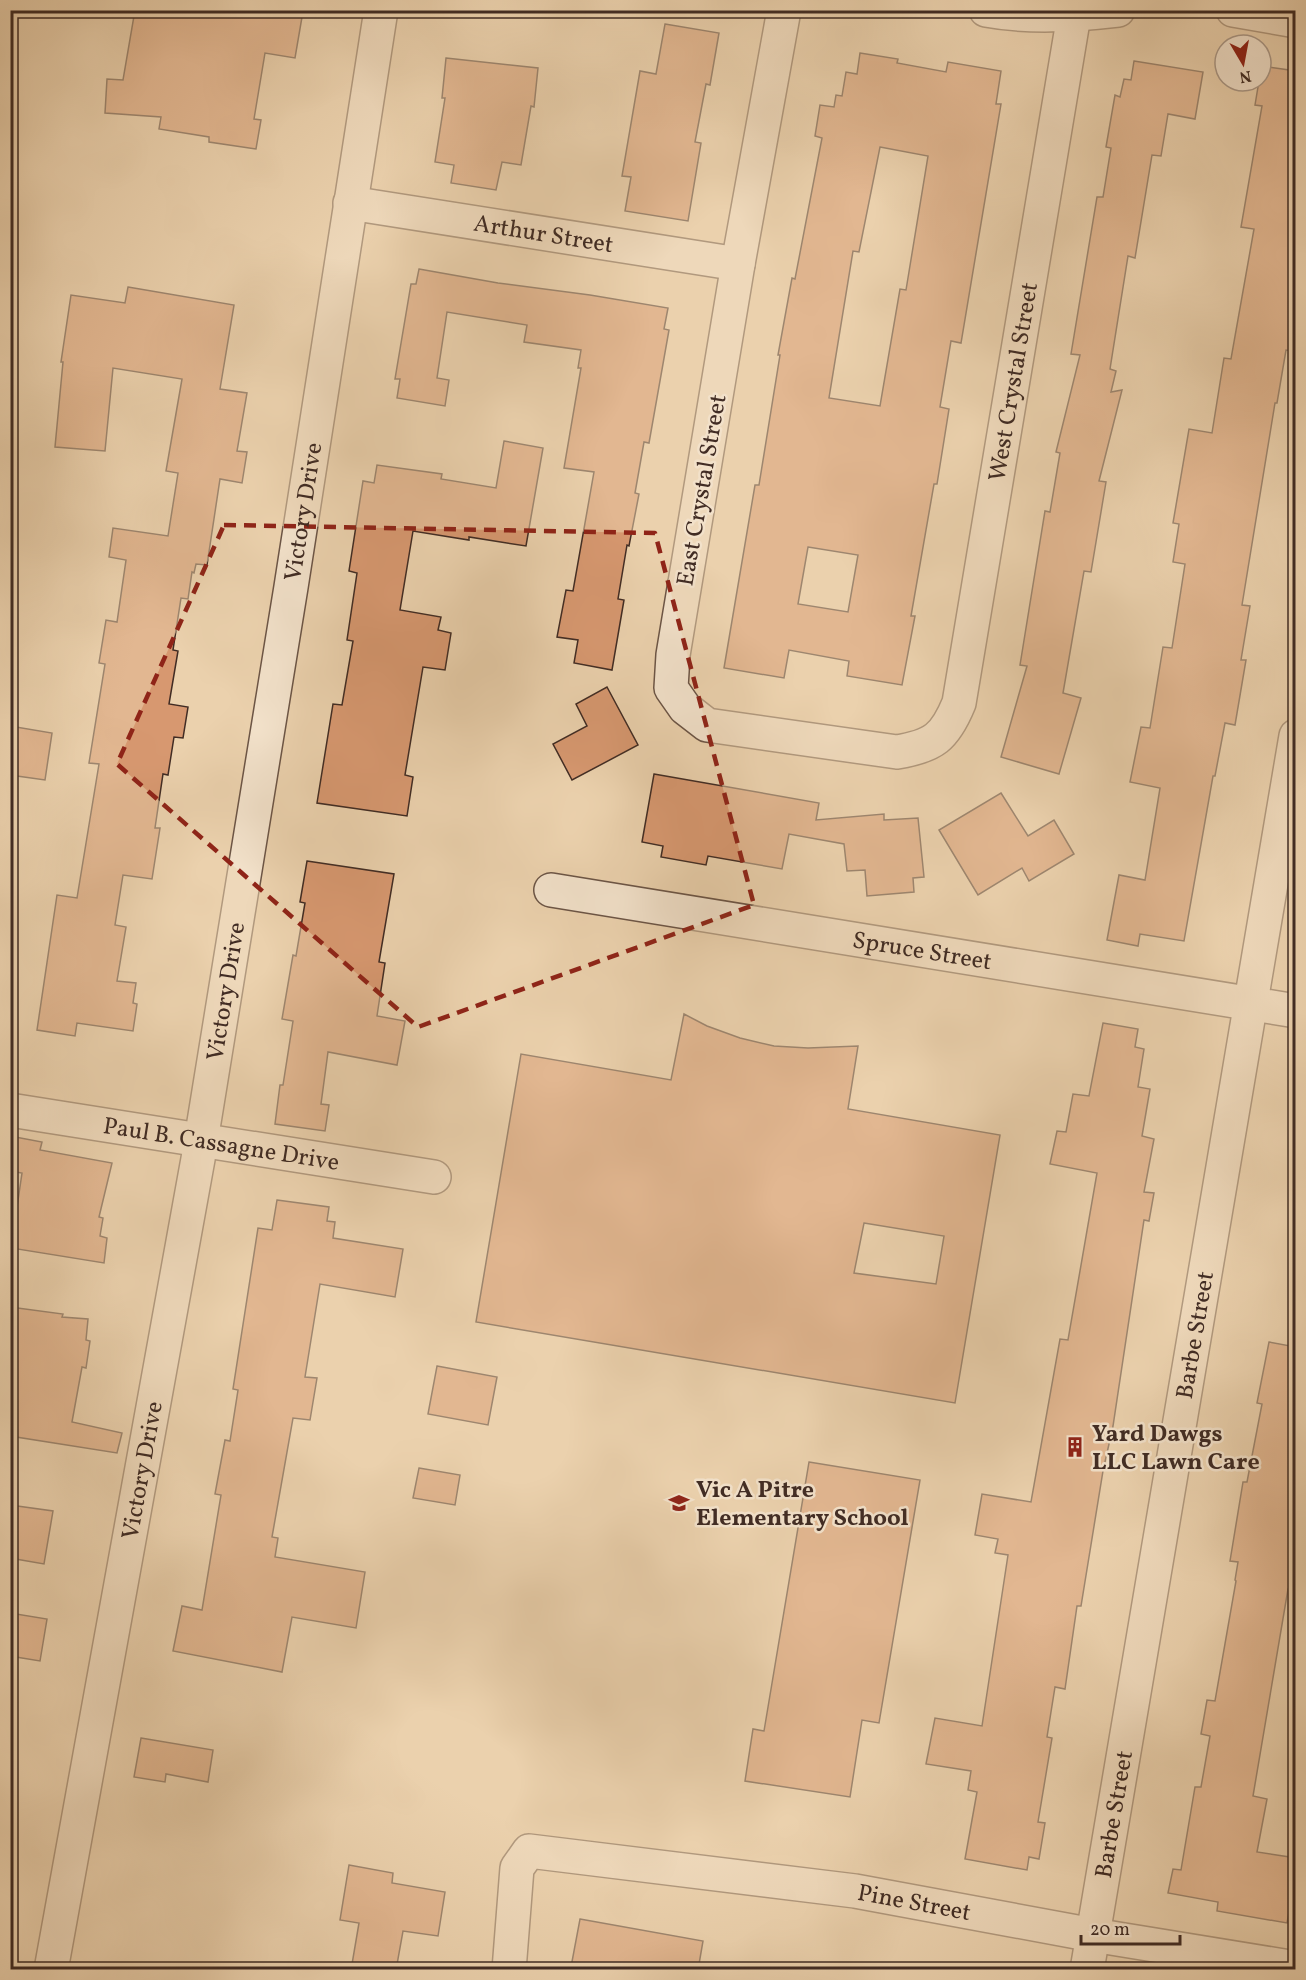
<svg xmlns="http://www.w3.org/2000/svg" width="1306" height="1980" font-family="Vollkorn,serif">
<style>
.building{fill:#d79870;stroke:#412c24;stroke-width:1.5;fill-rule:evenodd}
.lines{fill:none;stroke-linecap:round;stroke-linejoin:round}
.minor-casing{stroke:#6c5546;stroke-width:36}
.minor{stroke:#f2e1ca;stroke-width:33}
.marked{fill:none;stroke:#8f2418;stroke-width:4.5;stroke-dasharray:12 8;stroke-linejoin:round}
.labels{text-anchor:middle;stroke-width:5;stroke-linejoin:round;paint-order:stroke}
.street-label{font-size:24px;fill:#412c24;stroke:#f2e1ca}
.poi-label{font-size:24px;font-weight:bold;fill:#412c24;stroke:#f2e1ca;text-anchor:start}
</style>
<rect width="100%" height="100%" fill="#ebd1ad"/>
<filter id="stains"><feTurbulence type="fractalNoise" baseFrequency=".00333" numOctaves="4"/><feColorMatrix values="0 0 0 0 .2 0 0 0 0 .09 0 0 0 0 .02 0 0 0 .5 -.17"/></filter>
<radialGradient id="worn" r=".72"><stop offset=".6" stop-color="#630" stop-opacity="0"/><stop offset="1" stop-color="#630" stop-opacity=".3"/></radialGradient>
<g class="building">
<path d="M135 10H264L302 17 295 58 265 53 254 119 261 120 256 149 209 142V137L159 129 161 117 105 113 107 79 123 80Z"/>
<path d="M665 24 719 33 710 85 706 84 695 142 701 143 688 221 625 211 631 177 622 176 640 71 656 74Z"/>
<path d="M860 53 898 59 897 63 946 72 948 62 1001 71 996 104H1001L961 343 951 341 940 407 949 409 937 484H934L911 616H915L902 685 847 676 849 661 789 650 784 678 724 668 755 485H759L780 355H778L792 278 795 279 822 138 815 136 820 105 834 107 836 95 842 96 846 72 857 74ZM880 147 928 156 906 290 900 289 880 406 829 398 853 251 859 252ZM808 547 858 555 848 612 798 604Z"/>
<path d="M446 58 538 68 534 107 531 106 521 165 502 162 496 190 451 183 454 165 435 162 445 98H442Z"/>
<path d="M1134 61 1203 72 1195 119 1168 114 1161 156 1152 155 1135 258 1128 256 1110 369 1116 371 1111 392 1122 390 1099 481 1106 482 1091 572 1084 571 1063 693 1081 698 1059 774 1001 757 1027 666 1020 665 1045 511 1050 512 1060 453 1056 452 1080 355 1071 354 1097 197H1103L1111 148 1106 147 1115 95 1120 97 1124 79 1131 80Z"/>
<path d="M1262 66 1296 71V331L1292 351 1286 350 1277 403H1275L1242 605 1250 606 1241 660H1246L1235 725 1225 723 1215 776H1213L1184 941 1140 934 1138 946 1107 940 1119 875 1145 880 1160 788 1130 782 1141 727 1150 728 1163 647 1172 648 1185 564 1173 562 1179 524 1173 523 1189 429 1212 433 1224 358 1231 359 1254 229 1241 227 1262 106 1255 105 1259 81H1261Z"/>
<path d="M419 269 498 283 590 295 668 308 664 329 669 330 649 443 644 442 635 493 639 494 629 546 627 545 618 599 624 600 612 670 574 663 578 640 557 637 566 590 573 591 594 472 564 468 581 368H578L581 350 524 342 527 325 447 312 437 378 449 380 445 406 397 398 400 379H395L411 284H416Z"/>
<path d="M128 287 234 305 220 389 247 393 237 451 247 452 242 483 220 479 207 565 196 564 194 573 192 572 188 599 181 598 173 650 178 651 169 704 188 707 183 738 174 737 168 775 163 774 155 828H160L152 879 123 875 115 925 126 927 117 981 136 983 133 1003 137 1004 133 1031 77 1023 75 1036 37 1030 57 895 77 898 99 764 89 763 105 664 99 663 106 620 117 622 126 560 109 557 113 528 168 536 178 473 166 471 182 379 113 368 105 451 55 447 63 362H61L71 295 125 303Z"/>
<path d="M504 441 543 448 526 546 469 537V540L413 531 400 610 441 617 438 630 451 633 445 670 423 667 405 775 413 777 407 816 317 803 333 704 342 705 353 641 347 640 357 573 349 571 363 481 374 483 377 465 442 474 441 479 496 488Z"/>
<path d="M607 687 638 745 572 780 553 744 587 726 576 704Z"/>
<path d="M10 726 52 733 45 780 10 775Z"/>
<path d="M654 774 819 803 816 820 884 814V820L918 818 924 877 913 878 914 892 867 896 865 870 847 871 844 844 789 834 782 869 708 856 706 865 661 857 663 846 642 842Z"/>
<path d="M1001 793 1028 836 1054 820 1074 854 1029 881 1022 868 978 895 939 830Z"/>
<path d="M307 861 394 874 379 962 385 963 377 1016 405 1021 397 1065 328 1052 321 1104 329 1105 325 1131 275 1124 280 1085H283L293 1021 282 1019 293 955 296 956 305 903 300 902Z"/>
<path d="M684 1014 707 1026 740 1038 774 1046 808 1048 858 1046 848 1109 1000 1135 955 1403 476 1322 521 1054 671 1080ZM864 1223 944 1236 936 1284 854 1273Z"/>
<path d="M1103 1023 1138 1029 1135 1047 1144 1049 1138 1087 1150 1089 1142 1136 1154 1139 1144 1192 1154 1193 1149 1221 1144 1220 1113 1426 1103 1471 1081 1606H1077L1065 1689 1055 1687 1047 1737 1052 1738 1038 1822 1045 1823 1039 1859 1029 1857 1027 1870 965 1859 977 1792 968 1790 971 1771 926 1764 935 1718 982 1726 1008 1555 995 1553 998 1539 975 1535 982 1494 1031 1502 1060 1339 1068 1340 1097 1173 1050 1164 1057 1131 1066 1132 1073 1094 1089 1096Z"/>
<path d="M10 1136 42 1142 40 1150 112 1163 99 1217 103 1218 100 1236 107 1238 104 1263 11 1248 22 1173 10 1171Z"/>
<path d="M277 1200 329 1207 327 1221 335 1222 333 1238 403 1249 395 1297 320 1284 305 1377 317 1378 310 1420 293 1418 272 1537 278 1538 275 1557 365 1572 356 1628 292 1617 282 1672 173 1651 182 1606 202 1610 221 1495 215 1494 225 1440 230 1441 238 1390 233 1389 258 1228 272 1230Z"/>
<path d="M10 1307 63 1314 62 1317 88 1319 86 1340 90 1341 86 1368 82 1367 72 1422 122 1433 117 1453 10 1436Z"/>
<path d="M1269 1342 1296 1347V1515L1289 1553 1296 1554V1583L1290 1582 1289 1589H1288L1253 1796 1267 1799 1257 1852 1296 1858V1875L1287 1923 1217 1911 1218 1902 1168 1893 1173 1869 1181 1870 1195 1787H1201L1210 1736 1201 1734 1207 1700 1215 1701 1236 1581 1235 1580 1238 1562 1230 1561 1243 1482H1247L1262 1404 1257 1403Z"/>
<path d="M437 1366 497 1377 488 1425 428 1414Z"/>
<path d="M809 1462 920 1480 879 1723 862 1720 850 1797 745 1781 753 1729 764 1731Z"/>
<path d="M419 1468 460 1475 455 1505 413 1498Z"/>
<path d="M10 1505 53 1511 44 1564 10 1558Z"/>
<path d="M10 1613 47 1619 40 1661 10 1656Z"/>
<path d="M141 1738 213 1750 208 1782 166 1774 165 1782 134 1777Z"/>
<path d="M349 1865 393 1873 392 1883 445 1892 438 1936 403 1931 396 1970H351L359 1923 340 1920Z"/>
<path d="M580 1919 703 1941 698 1970H586L571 1967Z"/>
</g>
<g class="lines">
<g class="minor-casing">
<g id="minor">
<path id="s1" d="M784 10 738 264 673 655 671 688 685 708 707 725 897 752C934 746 945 737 959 703L1074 15"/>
<path d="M986 10C1030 18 1074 15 1118 10"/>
<path d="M1233 10 1296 21"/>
<path id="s2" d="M350 203 738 264"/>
<path id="s3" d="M551 890 1296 1011"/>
<path id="s4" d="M10 1110 434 1177"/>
<path id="s5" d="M51 1970 198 1159 291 587 381 10"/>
<path id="s6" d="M509 1970 517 1868 529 1851 855 1891 1093 1935 1296 1968"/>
<path id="s7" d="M1087 1970 1296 736"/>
</g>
</g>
<use href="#minor" class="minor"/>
</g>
<path d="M0 0H1306V1980H0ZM224 525 655 533 754 905 418 1027 117 764Z" fill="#ebd1ad" fill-opacity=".55" fill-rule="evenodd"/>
<path class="marked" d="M224 525 655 533 754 905 418 1027 117 764Z"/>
<defs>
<g id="building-bare" transform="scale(1.62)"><path d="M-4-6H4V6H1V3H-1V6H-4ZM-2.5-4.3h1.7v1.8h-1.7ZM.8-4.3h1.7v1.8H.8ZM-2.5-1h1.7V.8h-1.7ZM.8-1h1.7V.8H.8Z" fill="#8f2418" stroke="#f2e1ca" stroke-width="2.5" paint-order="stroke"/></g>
<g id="school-bare" transform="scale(1.62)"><path d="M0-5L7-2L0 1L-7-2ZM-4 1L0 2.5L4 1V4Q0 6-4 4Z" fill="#8f2418" stroke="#f2e1ca" stroke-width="2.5" paint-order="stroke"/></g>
</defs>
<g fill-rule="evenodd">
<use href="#building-bare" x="1075" y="1447"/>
<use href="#school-bare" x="679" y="1503"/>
</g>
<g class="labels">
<g class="street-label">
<text dy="8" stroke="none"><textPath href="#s2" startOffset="196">Arthur Street</textPath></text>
<text dy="8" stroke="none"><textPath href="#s1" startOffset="1342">West Crystal Street</textPath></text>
<text transform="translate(701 490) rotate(-80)" y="8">East Crystal Street</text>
<text dy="8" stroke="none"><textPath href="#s5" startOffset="1480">Victory Drive</textPath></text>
<text dy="8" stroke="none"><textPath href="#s3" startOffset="376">Spruce Street</textPath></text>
<text dy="8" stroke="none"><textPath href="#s5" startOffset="994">Victory Drive</textPath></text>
<text dy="8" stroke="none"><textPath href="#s4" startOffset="214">Paul B. Cassagne Drive</textPath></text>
<text dy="8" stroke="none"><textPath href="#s7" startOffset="644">Barbe Street</textPath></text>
<text dy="8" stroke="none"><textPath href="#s5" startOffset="508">Victory Drive</textPath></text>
<text dy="8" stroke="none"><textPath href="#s7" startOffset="158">Barbe Street</textPath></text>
<text dy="8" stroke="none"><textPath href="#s6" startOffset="512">Pine Street</textPath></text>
</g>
<g class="poi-label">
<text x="1092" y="1441">Yard Dawgs<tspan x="1092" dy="28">LLC Lawn Care</tspan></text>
<text x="696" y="1497">Vic A Pitre<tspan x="696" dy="28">Elementary School</tspan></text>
</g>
</g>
<rect width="1306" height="1980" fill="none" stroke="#ebd1ad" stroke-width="36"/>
<rect x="12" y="12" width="1282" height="1956" fill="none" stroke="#412c24" stroke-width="3"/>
<rect x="18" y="18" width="1270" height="1944" fill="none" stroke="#412c24" stroke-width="1.5"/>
<g transform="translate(1243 63) rotate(170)"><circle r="28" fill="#f2e1ca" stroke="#ab9988" stroke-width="1.5"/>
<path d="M0-4.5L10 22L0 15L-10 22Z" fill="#8f2418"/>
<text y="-9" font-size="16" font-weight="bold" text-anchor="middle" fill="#412c24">N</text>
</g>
<path d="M1081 1935v9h99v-9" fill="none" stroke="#412c24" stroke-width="3"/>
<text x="1090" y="1935" font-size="18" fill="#412c24" stroke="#f2e1ca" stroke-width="4.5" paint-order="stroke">20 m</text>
<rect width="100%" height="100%" filter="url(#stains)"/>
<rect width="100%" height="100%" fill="url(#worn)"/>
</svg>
